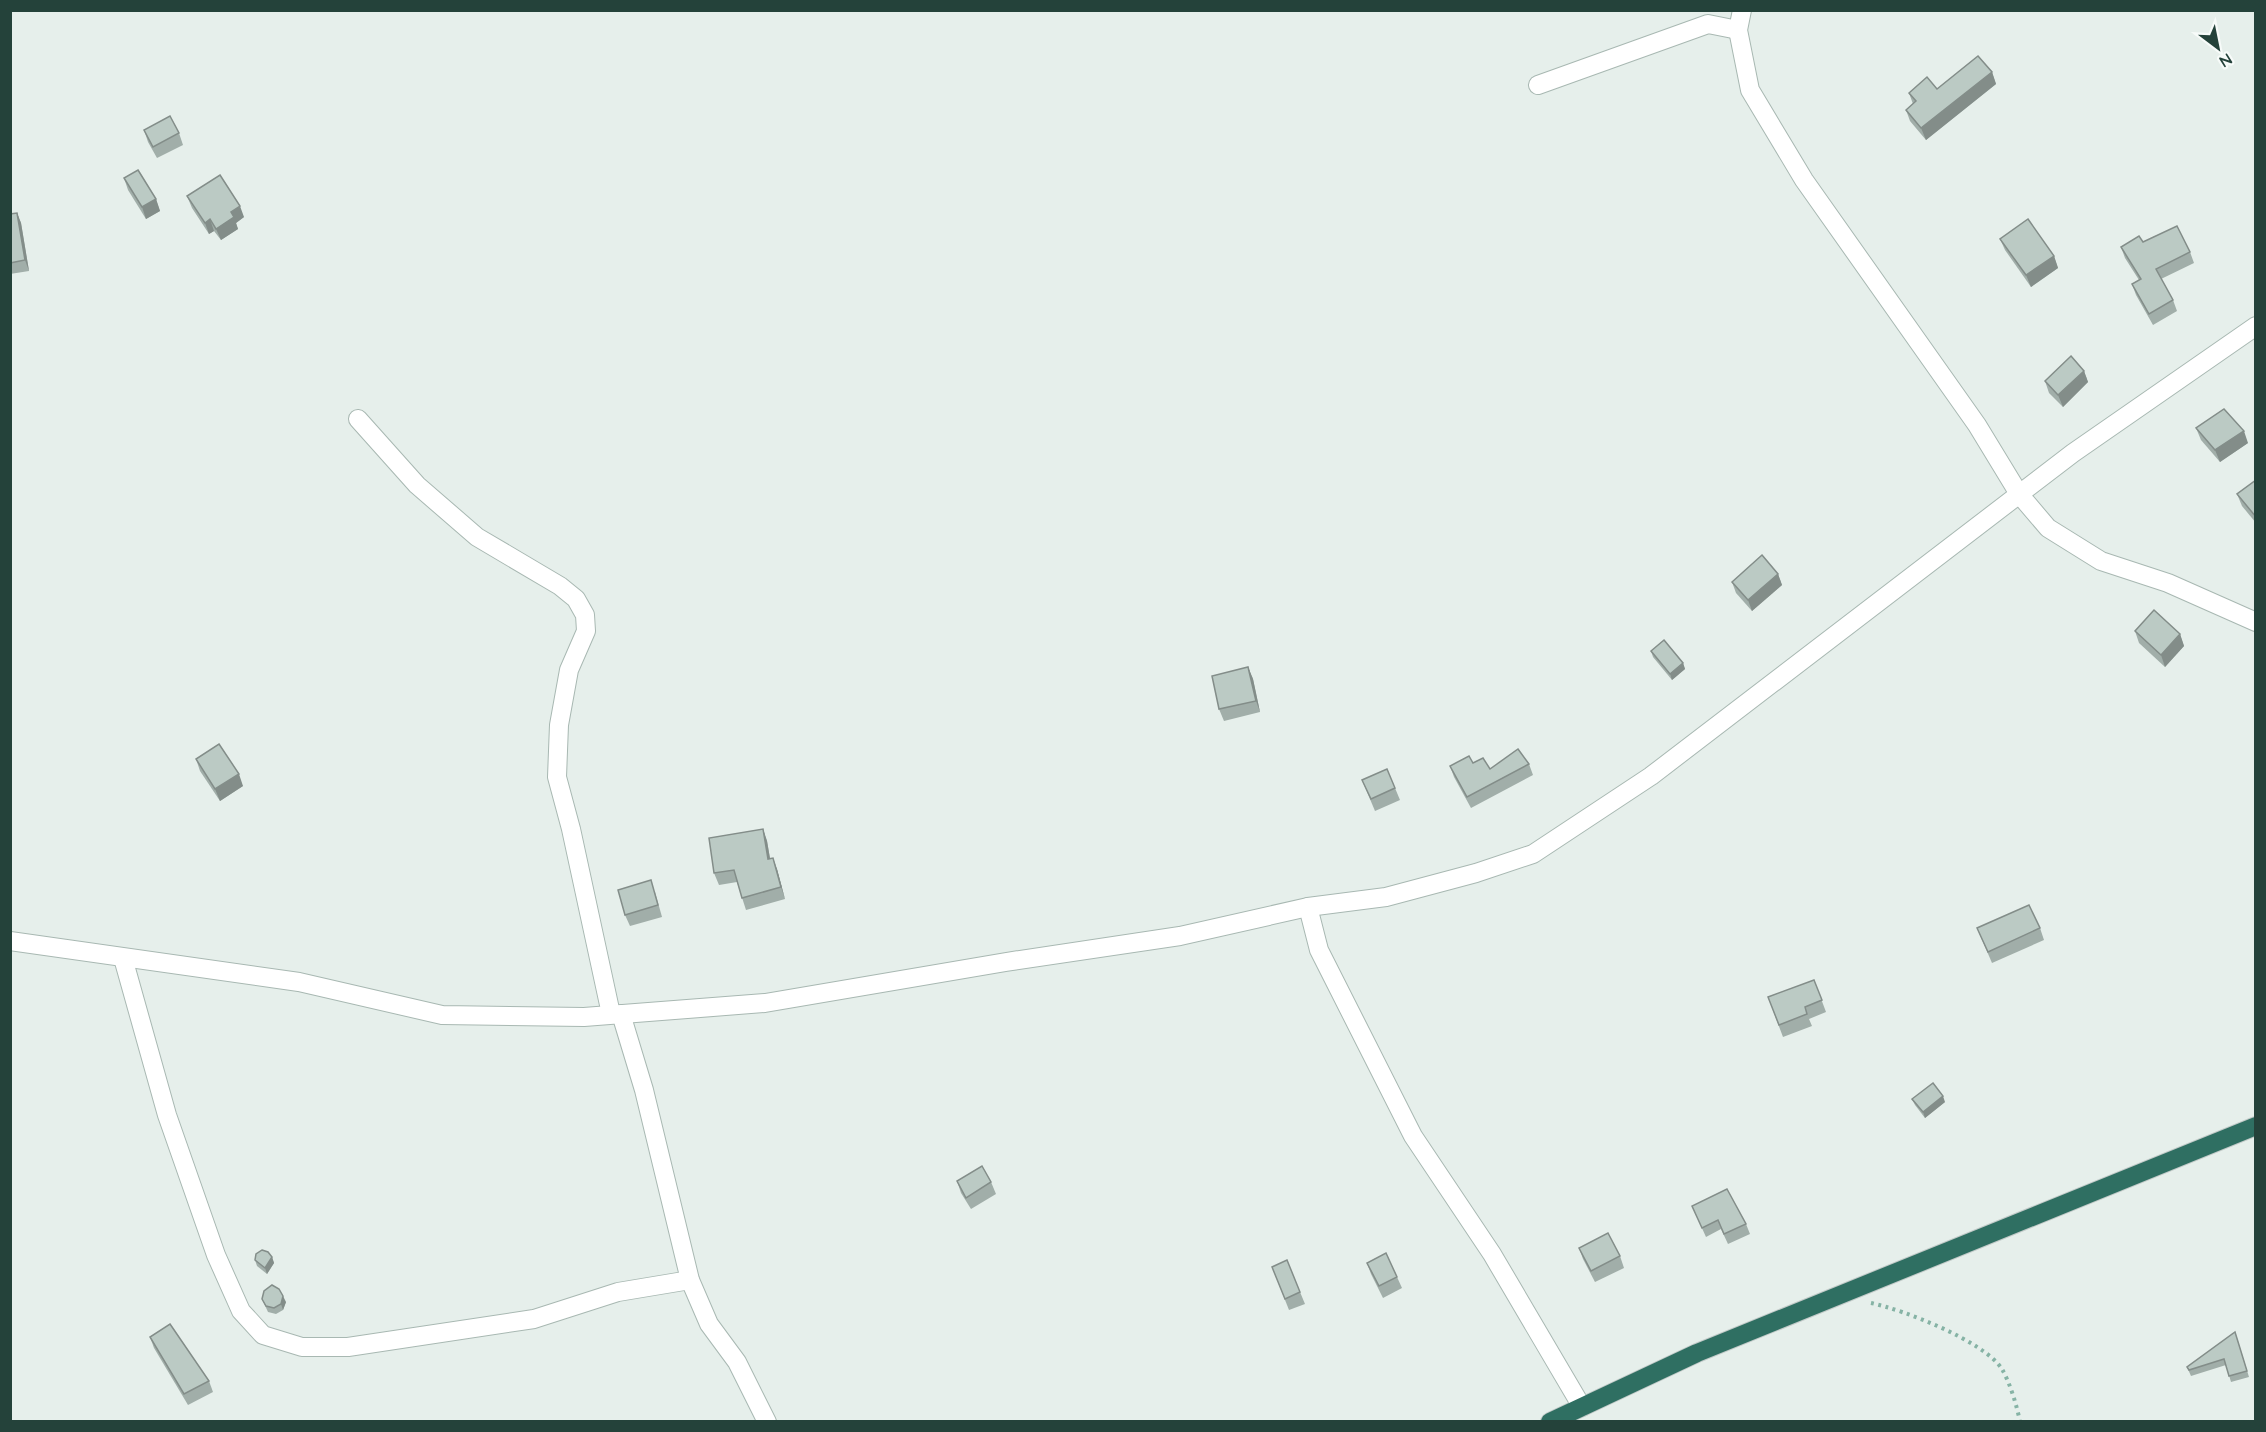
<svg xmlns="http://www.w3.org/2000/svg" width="2266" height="1432" font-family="Quicksand,sans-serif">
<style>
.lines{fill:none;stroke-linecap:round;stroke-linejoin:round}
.street-casing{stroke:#a8b8b2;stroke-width:20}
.highway-casing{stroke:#c2cac8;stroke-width:20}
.path{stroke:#86b3a5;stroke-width:4;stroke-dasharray:3 4.5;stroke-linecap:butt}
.street{stroke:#fff;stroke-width:18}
.highway{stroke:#2f6f62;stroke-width:18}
.wall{fill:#a1aea9}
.shaded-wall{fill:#838d89}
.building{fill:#bbcac4;stroke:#838d89;stroke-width:1.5}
</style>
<rect width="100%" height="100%" fill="#e6efeb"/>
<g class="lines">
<g class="street-casing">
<g id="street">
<path d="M1742 10 1738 30 1750 90 1804 180 1977 425 2019 494 2048 528 2101 561 2168 583 2256 622"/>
<path d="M1538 85 1708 24 1738 30"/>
<path d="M358 419 417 485 477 537 560 586 576 599 585 615 586 631 569 670 559 725 557 777 571 829 611 1014"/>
<path d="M1308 907 1319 950 1413 1136 1492 1254 1582 1407"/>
<path d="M10 941 299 982 442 1015 584 1017 765 1003 1006 962 1180 936 1308 907 1386 897 1476 873 1533 854 1651 776 2073 453 2256 326"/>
<path d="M123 958 167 1115 216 1255 241 1311 263 1335 302 1347H348L534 1319 618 1292 690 1280"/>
<path d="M621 1014 644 1090 690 1280 709 1324 737 1362 767 1422"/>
</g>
</g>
<g class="highway-casing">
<path id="highway" d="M1550 1422 1697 1353 2256 1126"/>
</g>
<path class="path" d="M1871 1303C1904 1310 1984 1341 2002 1369 2010 1383 2017 1406 2020 1422"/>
<use href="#street" class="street"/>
<use href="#highway" class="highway"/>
</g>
<g class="wall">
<path d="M1992 72 1996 84 1926 140 1910 121 1906 110 1913 104 1909 93 1937 89Z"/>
<path d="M144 130 179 133 183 145 157 158 148 142Z"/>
<path d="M124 178 156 199 160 211 146 219 128 190Z"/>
<path d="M187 196 244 217 236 223 238 229 221 240 214 231 209 234 192 208Z"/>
<path d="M17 213 21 223 29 271 10 274V214Z"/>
<path d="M2000 239 2054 256 2058 268 2031 287 2005 250Z"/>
<path d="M2121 247 2190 252 2194 263 2161 279 2173 300 2177 311 2153 325 2136 295 2132 284 2139 280 2125 258Z"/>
<path d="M2084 371 2088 382 2063 407 2049 393 2045 381Z"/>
<path d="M2196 428 2248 443 2220 462 2201 440Z"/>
<path d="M2256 480V523L2242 506 2237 494Z"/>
<path d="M1778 574 1782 585 1752 611 1736 593 1732 582Z"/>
<path d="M2135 631 2180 634 2184 646 2165 667 2139 643Z"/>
<path d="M1651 651 1683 663 1685 669 1672 680 1653 657Z"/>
<path d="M1248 667 1253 679 1260 712 1224 721 1219 709Z"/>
<path d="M196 759 243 786 220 801 200 771Z"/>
<path d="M1473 763 1490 769 1529 764 1533 775 1471 808 1454 777 1450 766Z"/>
<path d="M1362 780 1395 788 1400 800 1375 811Z"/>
<path d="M763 829 767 841 770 858 777 869 785 899 746 910 737 882 719 885 714 873Z"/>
<path d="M655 892 662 917 630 926 625 915Z"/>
<path d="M1977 928H2040L2044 940 1992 963Z"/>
<path d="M1814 980 1826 1012 1809 1019 1812 1026 1783 1037 1768 997Z"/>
<path d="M1912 1099 1945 1102 1925 1118 1915 1105Z"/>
<path d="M957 1181 991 1182 996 1194 971 1209 961 1193Z"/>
<path d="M1692 1206 1746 1224 1750 1234 1728 1244 1721 1229 1706 1237Z"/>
<path d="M1579 1248 1620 1256 1624 1268 1595 1282 1583 1259Z"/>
<path d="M272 1257 274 1263 267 1274 257 1266 255 1260Z"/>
<path d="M1367 1263 1397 1277 1402 1288 1383 1298 1371 1274Z"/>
<path d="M1272 1267 1300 1292 1305 1304 1289 1310Z"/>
<path d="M262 1299 286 1302 283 1310 276 1314 268 1312Z"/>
<path d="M150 1337 209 1381 213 1392 188 1405 154 1348Z"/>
<path d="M2237 1338 2249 1377 2231 1382 2226 1365 2191 1376 2187 1367Z"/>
</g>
<g class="shaded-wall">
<path d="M1992 72 1996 84 1926 140 1921 128Z"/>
<path d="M156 199 160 211 146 219 142 207Z"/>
<path d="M240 206 244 217 236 223 238 229 221 240 216 229 231 212Z"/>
<path d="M17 213 21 223 29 271 25 260Z"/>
<path d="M210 219 214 231 209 234 205 223Z"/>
<path d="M2054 256 2058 268 2031 287 2026 275Z"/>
<path d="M2084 371 2088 382 2063 407 2058 395Z"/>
<path d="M2244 431 2248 443 2220 462 2215 450Z"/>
<path d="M1778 574 1782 585 1752 611 1748 600Z"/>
<path d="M2180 634 2184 646 2165 667 2161 655Z"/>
<path d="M1683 663 1685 669 1672 680 1670 674Z"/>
<path d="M1248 667 1253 679 1260 712 1256 701Z"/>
<path d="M239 774 243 786 220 801 215 789Z"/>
<path d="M763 829 767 841 772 871 768 859Z"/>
<path d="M773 858 777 869 785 899 781 887Z"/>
<path d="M1943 1096 1945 1102 1925 1118 1923 1112Z"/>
<path d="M272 1257 274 1263 267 1274 265 1268Z"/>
<path d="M283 1296 286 1302 283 1310 281 1304Z"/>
</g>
<g class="building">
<path d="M1978 56 1992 72 1921 128 1906 110 1916 101 1909 93 1927 77 1937 89Z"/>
<path d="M170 116 179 133 153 147 144 130Z"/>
<path d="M138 170 156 199 142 207 124 178Z"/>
<path d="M220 175 240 206 231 212 234 217 216 229 210 219 205 223 187 196Z"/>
<path d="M17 213 25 260 10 263V214Z"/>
<path d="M2028 219 2054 256 2026 275 2000 239Z"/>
<path d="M2177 226 2190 252 2156 269 2173 300 2149 314 2132 284 2141 279 2121 247 2139 236 2143 242Z"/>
<path d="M2071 356 2084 371 2058 395 2045 381Z"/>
<path d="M2224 409 2244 431 2215 450 2196 428Z"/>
<path d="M2256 480V517L2237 494Z"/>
<path d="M1762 555 1778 574 1748 600 1732 582Z"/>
<path d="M2154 610 2180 634 2161 655 2135 631Z"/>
<path d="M1664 640 1683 663 1670 674 1651 651Z"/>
<path d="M1248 667 1256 701 1219 709 1212 676Z"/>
<path d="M219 744 239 774 215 789 196 759Z"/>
<path d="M1518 749 1529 764 1467 797 1450 766 1469 756 1473 763 1483 758 1490 769Z"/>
<path d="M1387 769 1395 788 1371 799 1362 780Z"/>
<path d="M763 829 768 859 773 858 781 887 742 898 734 870 714 873 709 838Z"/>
<path d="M651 880 658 905 625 915 618 890Z"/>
<path d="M2029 905 2040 928 1988 952 1977 928Z"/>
<path d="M1814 980 1822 1000 1805 1007 1807 1014 1779 1025 1768 997Z"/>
<path d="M1933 1083 1943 1096 1923 1112 1912 1099Z"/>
<path d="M982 1166 991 1182 966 1198 957 1181Z"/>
<path d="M1727 1189 1746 1224 1724 1234 1718 1220 1702 1228 1692 1206Z"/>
<path d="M1608 1233 1620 1256 1591 1271 1579 1248Z"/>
<path d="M262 1250 268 1252 272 1257 265 1268 255 1260 256 1254Z"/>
<path d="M1386 1253 1397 1277 1379 1286 1367 1263Z"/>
<path d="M1287 1260 1300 1292 1285 1299 1272 1267Z"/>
<path d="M272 1285 279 1289 283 1296 281 1304 274 1308 266 1306 262 1299 264 1291Z"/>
<path d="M170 1324 209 1381 184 1394 150 1337Z"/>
<path d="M2235 1332 2247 1371 2229 1376 2224 1359 2189 1370 2187 1367Z"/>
</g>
<rect width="2266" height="1432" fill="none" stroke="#24423a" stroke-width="24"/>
<g transform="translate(2218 48) rotate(148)" stroke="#f7fbf9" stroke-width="4.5" paint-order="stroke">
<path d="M0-4.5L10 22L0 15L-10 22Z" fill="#24423a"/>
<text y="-9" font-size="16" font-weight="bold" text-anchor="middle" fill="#24423a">N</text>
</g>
</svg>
